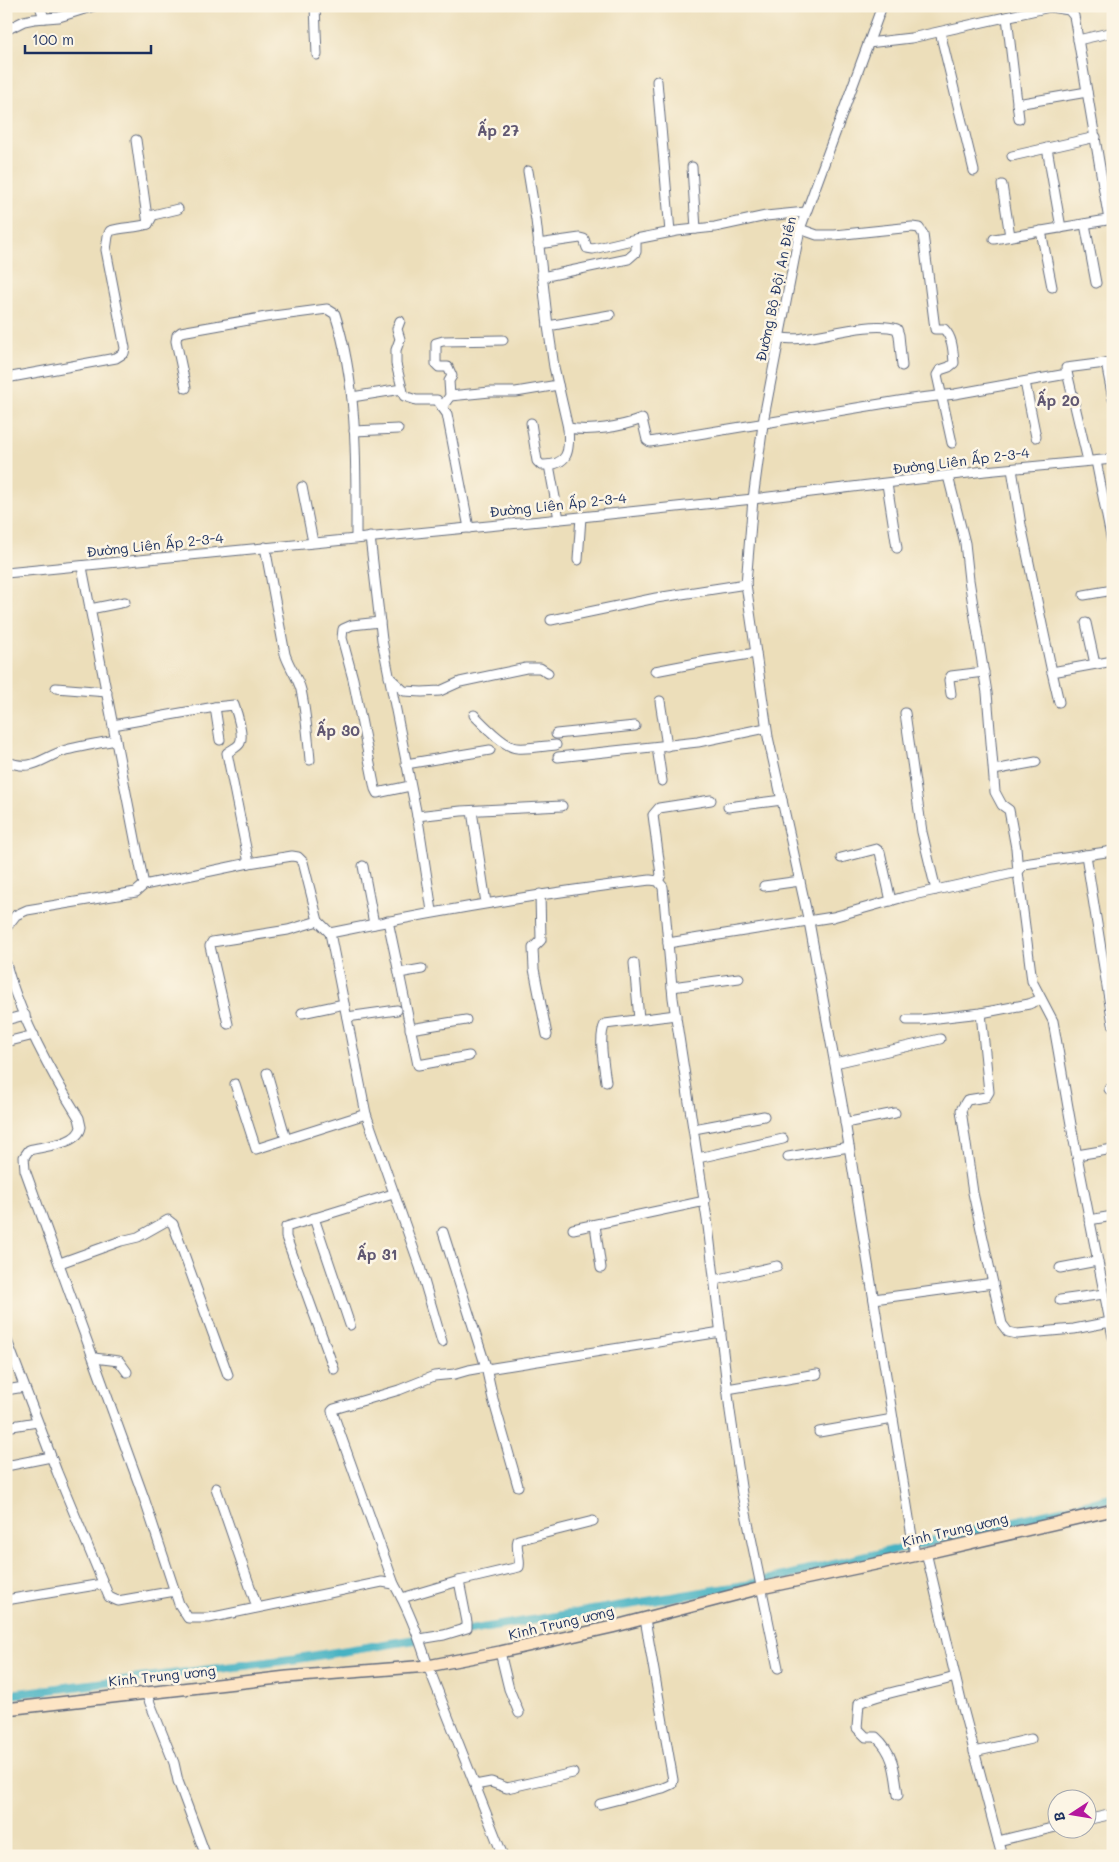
<svg xmlns="http://www.w3.org/2000/svg" width="1119" height="1862" font-family="Mali,sans-serif">
<style>
.lines{fill:none;stroke-linecap:round;stroke-linejoin:round}
.canal{stroke:#46b2c3;stroke-width:9}
.street-casing{stroke:#646c7e;stroke-width:11}
.secondary-casing{stroke:#646c7e;stroke-width:14}
.street{stroke:#fff;stroke-width:9}
.secondary{stroke:#fde5c5;stroke-width:11}
.labels{text-anchor:middle;stroke-width:5;stroke-linejoin:round;paint-order:stroke}
.street-label{font-size:14px;fill:#1b2f5e;stroke:#fcf5e5}
.neighbourhood-label{font-size:15px;font-weight:bold;fill:#615872;stroke:#fcf5e5}
</style>
<rect width="100%" height="100%" fill="#fcf5e5"/>
<filter id="ink" filterUnits="userSpaceOnUse"><feTurbulence type="fractalNoise" baseFrequency=".02" numOctaves="2"/><feDisplacementMap in="SourceGraphic" scale="10" xChannelSelector="R" yChannelSelector="G"/><feConvolveMatrix kernelMatrix="1 2 1 2 8 2 1 2 1" color-interpolation-filters="sRGB"/></filter>
<filter id="wash" filterUnits="userSpaceOnUse"><feTurbulence type="fractalNoise" baseFrequency=".0096" numOctaves="4" result="noise"/><feDisplacementMap in="SourceGraphic" scale="20" xChannelSelector="R" yChannelSelector="G"/><feGaussianBlur stdDeviation="1.12" result="paint"/><feColorMatrix in="noise" values="0 0 0 0 0 0 0 0 0 0 0 0 0 0 0 0 0 1.4 0 .05"/><feComposite in="paint" operator="in"/></filter>
<g filter="url(#wash)">
<rect width="100%" height="100%" fill="#ecdeba"/>
<g class="lines">
<g class="canal">
<path d="M460 1632 748 1585 1113 1498"/>
<path d="M6 1695 295 1659 425 1638"/>
</g>
</g>
</g>
<g filter="url(#ink)">
<g class="lines">
<g class="street-casing">
<g id="street">
<path d="M40 6 44 18"/>
<path d="M315 6 317 55"/>
<path d="M882 6 800 229 764 417 753 499 746 584 768 737 810 927 843 1109 914 1549 913 1556"/>
<path d="M1007 17 1019 119"/>
<path d="M6 30 24 21 34 19 59 17 94 6"/>
<path d="M940 32 974 171"/>
<path d="M1078 40 1113 32"/>
<path d="M868 43 911 38 1050 7 1069 10 1074 16 1077 33 1109 220"/>
<path d="M657 81 670 232"/>
<path d="M1017 104 1087 92"/>
<path d="M136 140 148 224"/>
<path d="M1047 148 1061 228"/>
<path d="M1012 156 1096 137"/>
<path d="M692 167 696 229"/>
<path d="M528 171 536 220 548 326"/>
<path d="M1002 185 1010 236"/>
<path d="M1085 224 1096 283"/>
<path d="M800 229 817 235H835L912 227 919 228 923 234 935 329H944C953 338 953 351 954 363L949 367 940 370 937 375 952 443"/>
<path d="M1041 231 1052 287"/>
<path d="M994 239 1113 219"/>
<path d="M538 244 580 238 584 239 587 248 593 249 636 239"/>
<path d="M542 277 628 259 636 252V239L677 231 715 227 766 216 806 212"/>
<path d="M610 315 548 326 554 367 568 428C591 432 620 427 642 419L647 440 650 442 911 399 955 394 1067 374"/>
<path d="M400 321 397 329 400 339 396 350V364L404 396 416 400H437L447 414 469 528"/>
<path d="M779 338C787 338 795 340 803 338 828 335 873 321 897 329L899 335 902 366"/>
<path d="M1106 363 1113 399"/>
<path d="M6 378 116 358 124 353 125 348 106 250 108 236 110 231C122 227 136 228 148 224L153 215 178 209"/>
<path d="M1025 382 1036 437"/>
<path d="M186 388 176 341 177 335 181 332 266 317 327 309 335 314C358 386 356 464 356 538"/>
<path d="M450 396 490 392H516L558 385"/>
<path d="M352 397 402 389"/>
<path d="M442 407 450 396 449 381 452 376 448 367H439L436 364V343L443 341 503 340"/>
<path d="M531 423 537 461 541 465C569 466 570 451 568 428"/>
<path d="M354 431 398 429"/>
<path d="M1088 461 1066 368 1113 362"/>
<path d="M1096 461 1113 547"/>
<path d="M549 465 559 519"/>
<path d="M1012 469 1021 525 1052 672 1113 661"/>
<path d="M948 476 965 543 969 580 987 693 995 792 1002 805 1009 810 1016 848 1018 872 1032 981 1053 1021 1073 1136 1113 1337"/>
<path d="M887 484 897 548"/>
<path d="M302 487 313 542"/>
<path d="M370 537 382 640 419 826 432 911"/>
<path d="M265 547 285 654C289 667 298 678 301 690 306 713 308 737 310 760"/>
<path d="M578 560 581 517"/>
<path d="M82 567 144 885"/>
<path d="M6 573 581 517 753 499 985 471 1113 459"/>
<path d="M1084 595 1113 590"/>
<path d="M90 609 125 602"/>
<path d="M551 620 656 598 746 584"/>
<path d="M380 622 352 625 343 629 342 638 353 679 375 789 377 793 410 786"/>
<path d="M1086 623 1095 664"/>
<path d="M655 671 707 661 756 653"/>
<path d="M1052 672 1059 702"/>
<path d="M389 677 404 691 422 692 440 691 460 682 526 668H540L548 673"/>
<path d="M56 688 107 692"/>
<path d="M951 694 949 680 951 676 984 672"/>
<path d="M660 701 667 746"/>
<path d="M215 707 220 740"/>
<path d="M905 713 922 832 936 890"/>
<path d="M474 715C484 725 504 747 517 748 530 749 544 746 556 745"/>
<path d="M556 734 635 726"/>
<path d="M657 747 662 781"/>
<path d="M558 757 698 742 766 728"/>
<path d="M6 761C33 773 42 757 66 750 82 746 99 743 116 740"/>
<path d="M406 764 490 750"/>
<path d="M994 770 1036 762"/>
<path d="M728 807 782 800"/>
<path d="M472 811 486 903"/>
<path d="M417 816 461 811 562 806"/>
<path d="M1086 855 1113 1024"/>
<path d="M841 858 876 849 880 852 891 901"/>
<path d="M249 863 292 856 298 857 303 862 318 921 330 933"/>
<path d="M363 866 374 924"/>
<path d="M658 881 661 875 653 815 659 808 711 800"/>
<path d="M764 886 800 881"/>
<path d="M540 894 541 940 533 948 534 969 547 1035"/>
<path d="M388 921 399 973 422 969"/>
<path d="M6 928 16 915 27 910 136 892 144 885 249 863 227 753C231 750 238 747 240 743 244 735 237 713 234 705L215 707 113 725"/>
<path d="M668 943 833 917 904 897 1018 872 1024 864 1113 851"/>
<path d="M634 963 639 1019"/>
<path d="M6 964C19 1014 52 1075 79 1118L81 1127C78 1145 43 1146 29 1150L24 1157 25 1170 144 1498 179 1604 188 1618H209L382 1582 394 1584C409 1610 419 1637 428 1666L503 1856"/>
<path d="M399 973 418 1065 469 1056"/>
<path d="M672 987 739 978"/>
<path d="M1041 999 1029 1004 981 1013 989 1092 986 1097 967 1100 961 1110 973 1193 1002 1324 1008 1332 1017 1334 1074 1329 1110 1322"/>
<path d="M302 1013 344 1004"/>
<path d="M347 1017 397 1010"/>
<path d="M6 1020 25 1015"/>
<path d="M907 1020H920L981 1013"/>
<path d="M228 1024 210 946 212 942 288 930 318 921"/>
<path d="M410 1029 466 1020"/>
<path d="M6 1042 34 1035"/>
<path d="M835 1063 940 1039"/>
<path d="M267 1073 286 1139"/>
<path d="M606 1082C604 1066 598 1037 605 1024L676 1015"/>
<path d="M235 1084 256 1149 366 1114"/>
<path d="M1109 1089H1113"/>
<path d="M845 1123 895 1113"/>
<path d="M694 1129 764 1116"/>
<path d="M1077 1155 1113 1149"/>
<path d="M788 1157 849 1147"/>
<path d="M698 1158 783 1139"/>
<path d="M314 1218 350 1325"/>
<path d="M1089 1220 1113 1216"/>
<path d="M595 1225 601 1268"/>
<path d="M573 1229 705 1201"/>
<path d="M443 1232 486 1367 493 1399 518 1486"/>
<path d="M60 1263 121 1241 138 1237 168 1220 173 1224 228 1375"/>
<path d="M1060 1268 1097 1261"/>
<path d="M715 1280 777 1266"/>
<path d="M874 1299 993 1283"/>
<path d="M1060 1300 1104 1294"/>
<path d="M6 1338 57 1472 109 1597 118 1601 175 1591"/>
<path d="M442 1342 420 1267 366 1114 330 933C436 911 543 893 650 880L658 881 663 887 673 998 708 1226 730 1411 742 1494 778 1668"/>
<path d="M94 1358 119 1361 127 1372"/>
<path d="M334 1369 286 1237V1227L393 1194"/>
<path d="M487 1369 721 1332"/>
<path d="M727 1389 817 1374"/>
<path d="M6 1390 24 1387"/>
<path d="M6 1427 37 1422"/>
<path d="M819 1432 893 1419"/>
<path d="M6 1466 51 1457"/>
<path d="M216 1488 257 1607"/>
<path d="M926 1552 961 1701 1002 1856"/>
<path d="M394 1584 332 1411 334 1409 399 1390 434 1376 455 1374 469 1370 486 1367"/>
<path d="M402 1598 459 1581"/>
<path d="M6 1600 102 1584"/>
<path d="M420 1639 444 1635 467 1628V1622L459 1581 519 1567C521 1557 515 1549 518 1540L593 1521"/>
<path d="M500 1652 509 1689 519 1713"/>
<path d="M146 1693 174 1763 178 1781 206 1856"/>
<path d="M974 1752 1031 1739"/>
<path d="M475 1785 491 1782 507 1788 573 1773"/>
<path d="M898 1795C895 1772 894 1753 876 1737H866L857 1728 859 1703C890 1690 923 1687 955 1677"/>
<path d="M600 1804 663 1788 672 1784 673 1780 645 1619"/>
<path d="M1086 1820 1113 1814"/>
<path d="M998 1841 1056 1827"/>
</g>
</g>
<g class="secondary-casing">
<path id="secondary" d="M6 1709 287 1677 428 1666 500 1652 612 1627 761 1588 913 1556 1113 1510"/>
</g>
<use href="#street" class="street"/>
<use href="#secondary" class="secondary"/>
</g>
</g>
<g class="labels">
<g class="street-label">
<text transform="translate(776 289) rotate(-78)" y="5">Đường Bộ Đội An Điền</text>
<text transform="translate(961 461) rotate(-7)" y="5">Đường Liên Ấp 2-3-4</text>
<text transform="translate(558 505) rotate(-6)" y="5">Đường Liên Ấp 2-3-4</text>
<text transform="translate(155 545) rotate(-6)" y="5">Đường Liên Ấp 2-3-4</text>
<text transform="translate(955 1530) rotate(-13)" y="5">Kinh Trung ương</text>
<text transform="translate(561 1623) rotate(-13)" y="5">Kinh Trung ương</text>
<text transform="translate(162 1676) rotate(-6)" y="5">Kinh Trung ương</text>
</g>
<g class="neighbourhood-label">
<text x="498" y="136">Ấp 27</text>
<text x="1058" y="406">Ấp 20</text>
<text x="338" y="736">Ấp 30</text>
<text x="377" y="1260">Ấp 31</text>
</g>
</g>
<rect width="1119" height="1862" fill="none" stroke="#fcf5e5" stroke-width="25"/>
<g transform="translate(1072 1814) rotate(258)"><circle r="24" fill="#fcf5e5" stroke="#a2a6af"/>
<path d="M0-4L9 19L0 12L-9 19Z" fill="#b5179e"/>
<text y="-8" font-size="14" font-weight="bold" text-anchor="middle" fill="#1b2f5e">B</text>
</g>
<path d="M25 45v8h126v-8" fill="none" stroke="#1b2f5e" stroke-width="2.5"/>
<text x="32" y="45" font-size="15" fill="#1b2f5e" stroke="#fcf5e5" stroke-width="4" paint-order="stroke">100 m</text>
</svg>
